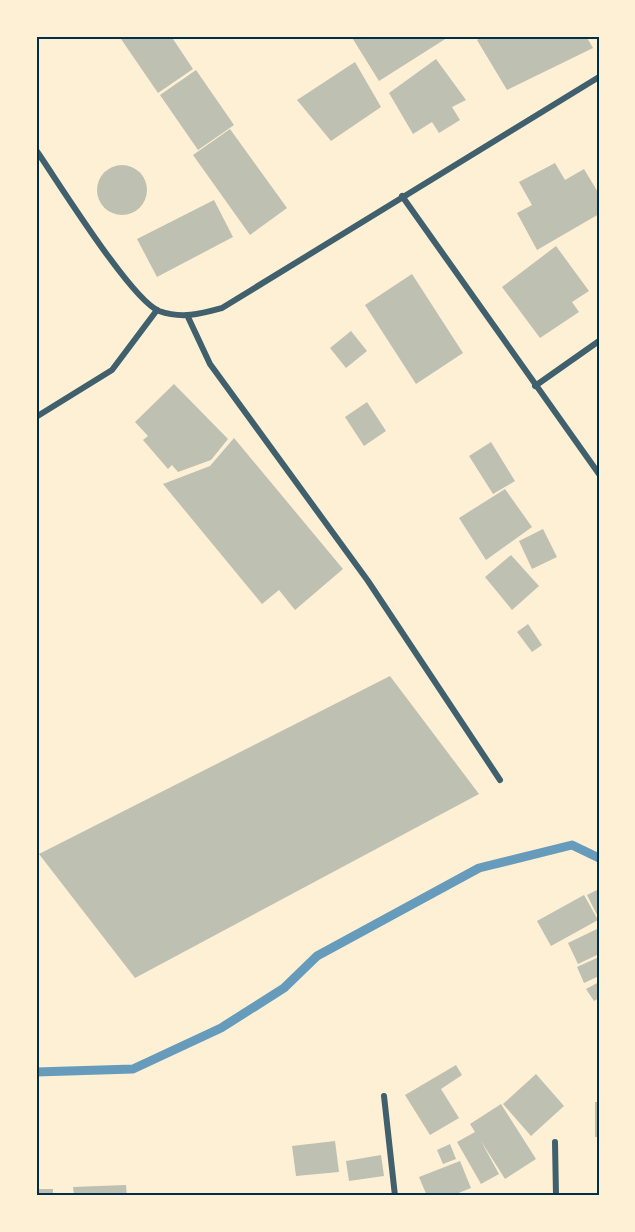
<svg xmlns="http://www.w3.org/2000/svg" width="635" height="1232" font-family="'Roboto Serif',serif">
<style>
.lines{fill:none;stroke-linecap:round;stroke-linejoin:round}
.stream{stroke:#669bbc;stroke-width:9}
.building{fill:#bec0b2}
.minor{stroke:#3f606c;stroke-width:6}
.neatline{fill:none;stroke:#003049;stroke-width:2}
</style>
<rect width="100%" height="100%" fill="#fdf0d5"/>
<g class="lines">
<path class="stream" d="M36 1072 133 1069 221 1028 284 988 317 956 479 868 572 845 599 858"/>
</g>
<g class="building">
<path d="M119 36H171L193 69 158 93Z"/>
<path d="M351 36H450L379 81Z"/>
<path d="M483 36H586L593 48 507 90 477 40Z"/>
<path d="M436 59 466 100 452 107 460 120 439 133 432 122 413 134 389 93Z"/>
<path d="M355 62 381 107 331 141 297 100Z"/>
<path d="M196 70 234 125 198 150 160 95Z"/>
<path d="M230 129 287 208 250 235 193 155Z"/>
<path d="M555 163 565 180 584 169 599 194V214L537 250 517 213 532 205 519 182Z"/>
<circle cx="122" cy="190" r="25"/>
<path d="M214 200 233 237 157 277 137 239Z"/>
<path d="M556 246 589 291 572 302 579 312 540 338 502 287Z"/>
<path d="M412 274 463 353 416 384 365 305Z"/>
<path d="M351 331 367 351 346 368 330 348Z"/>
<path d="M174 384 228 439 211 460 178 472 172 465 168 469 143 440 148 436 135 422Z"/>
<path d="M367 402 386 431 364 446 345 417Z"/>
<path d="M234 438 343 569 295 610 279 590 262 604 163 484 210 466Z"/>
<path d="M491 442 515 481 493 494 469 456Z"/>
<path d="M505 489 532 527 486 560 459 518Z"/>
<path d="M543 529 557 557 532 569 519 541Z"/>
<path d="M511 555 539 586 512 610 485 577Z"/>
<path d="M528 624 542 645 532 652 517 632Z"/>
<path d="M390 676 479 794 135 978 39 854Z"/>
<path d="M599 889V919L587 895Z"/>
<path d="M584 895 598 920 551 946 537 921Z"/>
<path d="M599 928V954L578 964 568 943Z"/>
<path d="M599 957V976L584 983 577 967Z"/>
<path d="M599 982V998L594 1001 586 989Z"/>
<path d="M456 1065 462 1075 441 1089 459 1118 430 1135 405 1095Z"/>
<path d="M536 1074 564 1106 531 1136 503 1104Z"/>
<rect x="595" y="1102" width="4" height="35"/>
<path d="M501 1104 536 1159 505 1179 481 1141 499 1174 481 1184 457 1142 475 1132 470 1124Z"/>
<path d="M335 1141 339 1172 296 1176 292 1146Z"/>
<path d="M450 1144 456 1159 443 1164 437 1150Z"/>
<path d="M381 1155 384 1176 349 1181 346 1161Z"/>
<path d="M460 1161 471 1188 451 1196H427L419 1177Z"/>
<path d="M126 1185 127 1196H74L73 1187Z"/>
<rect x="36" y="1189" width="17" height="7"/>
</g>
<g class="lines">
<g class="minor">
<path d="M36 150C57 180 131 300 159 311 182 319 200 314 222 308L599 77"/>
<path d="M402 196 599 474"/>
<path d="M188 317 210 364 368 581 500 780"/>
<path d="M535 386 599 341"/>
<path d="M36 417 112 370 157 310"/>
<path d="M384 1096 395 1196"/>
<path d="M555 1142 556 1196"/>
</g>
</g>
<rect width="635" height="1232" fill="none" stroke="#fdf0d5" stroke-width="75"/>
<rect x="38" y="38" width="560" height="1156" class="neatline"/>
</svg>
